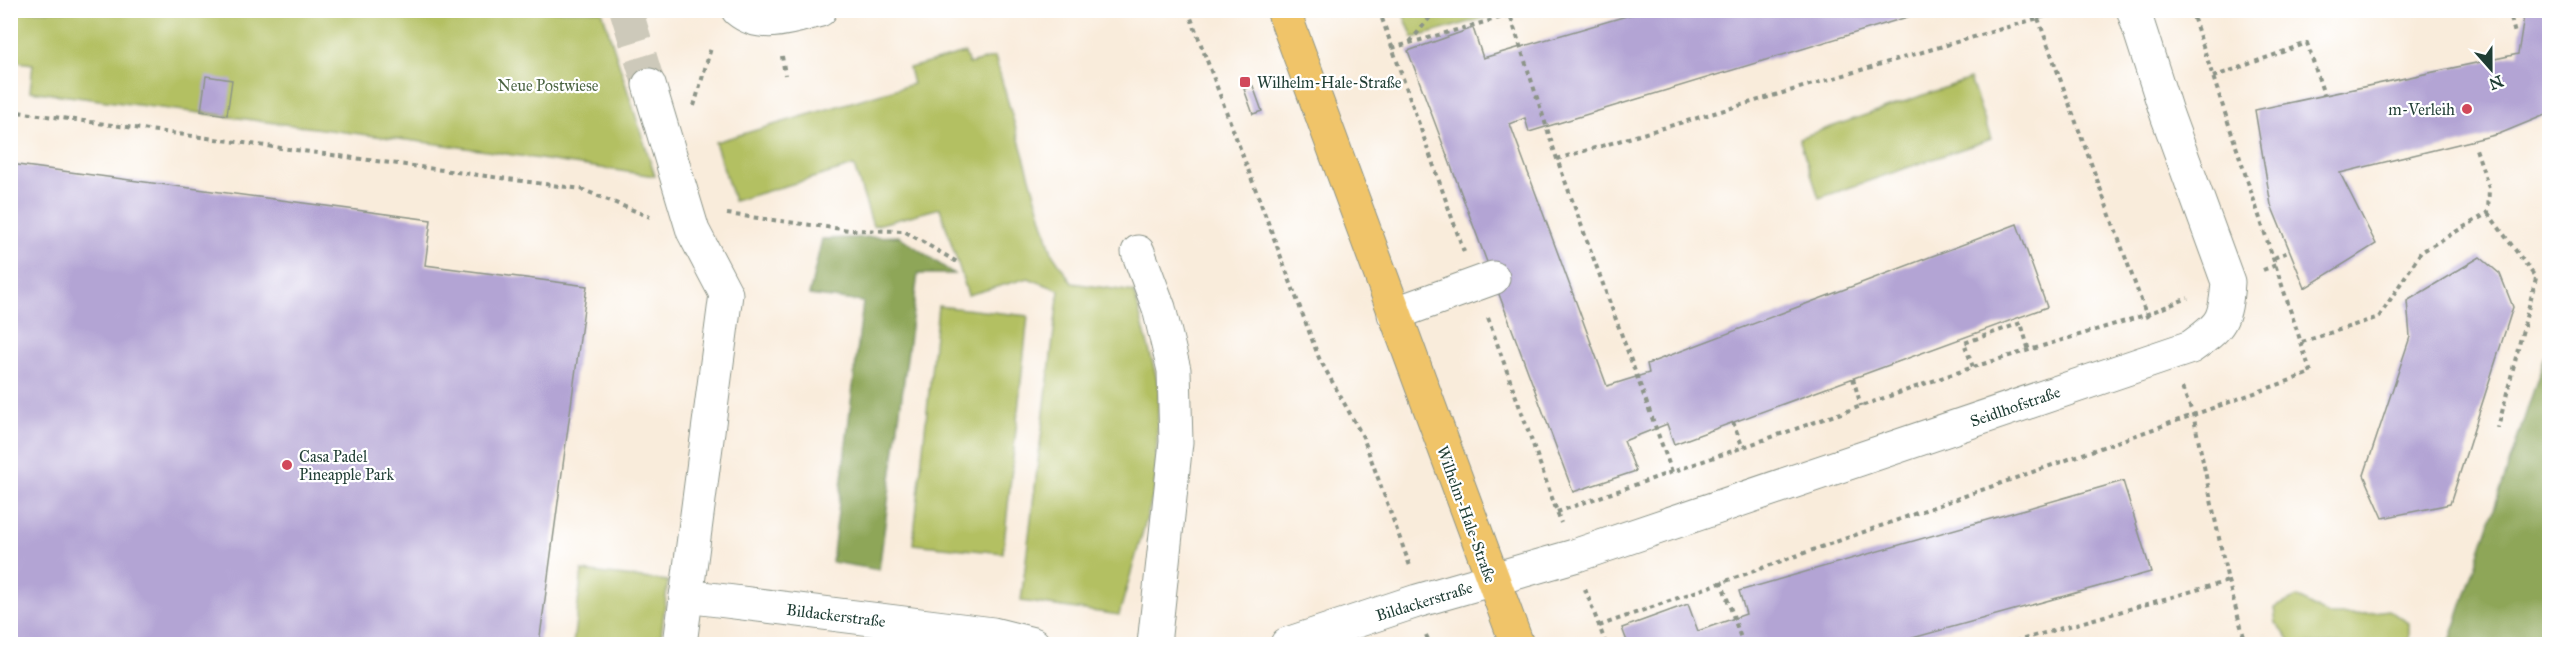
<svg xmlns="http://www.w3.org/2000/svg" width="2560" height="655" font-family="'IM FELL Great Primer',serif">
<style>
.green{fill:#b3c062;stroke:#697e4b;stroke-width:1.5}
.forest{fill:#8ea658;stroke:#567246;stroke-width:1.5}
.building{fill:#b3a4d4}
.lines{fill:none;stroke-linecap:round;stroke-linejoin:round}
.minor-tunnel{stroke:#cdc9ba;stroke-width:33;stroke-dasharray:33 16;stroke-linecap:butt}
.minor-casing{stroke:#8c9488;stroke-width:35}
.major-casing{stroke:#8c9488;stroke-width:35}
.path{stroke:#8c9488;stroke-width:4;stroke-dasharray:4.5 4.5;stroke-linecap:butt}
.minor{stroke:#fff;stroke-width:33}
.major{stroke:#f0c469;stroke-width:33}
.poi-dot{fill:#d1495b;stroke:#fff;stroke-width:2}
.labels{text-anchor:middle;stroke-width:4.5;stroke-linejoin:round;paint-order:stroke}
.poi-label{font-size:16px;fill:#1f3d34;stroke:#fff;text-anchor:start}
.park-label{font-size:16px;fill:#4b6442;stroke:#fff}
.street-label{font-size:16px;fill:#1f3d34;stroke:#fff}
</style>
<rect width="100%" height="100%" fill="#fff"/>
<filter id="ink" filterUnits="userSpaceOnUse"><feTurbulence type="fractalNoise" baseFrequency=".0167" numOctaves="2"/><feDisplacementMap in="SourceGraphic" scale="12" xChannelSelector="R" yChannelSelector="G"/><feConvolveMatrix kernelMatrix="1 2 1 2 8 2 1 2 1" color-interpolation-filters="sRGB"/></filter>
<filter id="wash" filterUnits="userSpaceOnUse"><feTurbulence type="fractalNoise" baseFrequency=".008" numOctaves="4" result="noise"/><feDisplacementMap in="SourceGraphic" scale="24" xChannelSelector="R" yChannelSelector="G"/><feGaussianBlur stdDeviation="1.35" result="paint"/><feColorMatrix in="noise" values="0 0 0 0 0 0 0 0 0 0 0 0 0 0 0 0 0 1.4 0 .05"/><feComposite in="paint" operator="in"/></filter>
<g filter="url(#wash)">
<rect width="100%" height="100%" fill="#f9ecdb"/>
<g class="green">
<path d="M11 11H602L655 176 453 146 30 91 33 64 11 61Z"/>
<path d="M1402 11H1509L1413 38Z"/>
<path d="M965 53 969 64 995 57 1052 253 1072 283 1134 292 1159 387 1155 489 1119 615 1021 601 1059 290 1028 278 968 295 940 208 873 226 854 166 734 201 715 142 913 84 909 68Z"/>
<path d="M1970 79 1991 139 1819 198 1799 138Z"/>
<path d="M938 306 1028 316 1003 553 913 544Z"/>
<path d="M582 571 668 581 660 644H573Z"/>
<path d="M2297 597 2328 615H2355L2388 610 2409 623V644H2293L2276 623 2274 608Z"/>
</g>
<g class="forest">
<path d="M899 236 954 274H918L879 570 832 562 863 302 809 295 822 239Z"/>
<path d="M2549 344V644H2449Z"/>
</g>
<g id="blocks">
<g class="building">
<path d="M1647 10 1927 11 1529 132 1525 118 1510 124 1607 386 1649 373 1647 364 2017 224 2047 307 1674 444 1667 424 1624 441 1636 471 1573 492 1408 51 1473 28 1483 58Z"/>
<path d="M2525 10H2550V113L2499 134 2340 173 2376 244 2305 288 2271 205 2255 110 2518 54Z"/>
<path d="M206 76 232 80 227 115 201 111Z"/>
<path d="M1253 86 1262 111 1253 114 1244 89Z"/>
<path d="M10 164 431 220 425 265 587 286 539 644H10Z"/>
<path d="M2480 257 2500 274 2513 307 2450 504 2383 518 2364 475 2410 337 2407 301Z"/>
<path d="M2123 481 2151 572 1891 644H1628L1622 628 1688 604 1698 631 1746 614 1739 591Z"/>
</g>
</g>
</g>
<g filter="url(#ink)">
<use href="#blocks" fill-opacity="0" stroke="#8c9488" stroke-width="1.5"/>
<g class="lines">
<path class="minor-tunnel" d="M626 10 649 85"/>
<g class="minor-casing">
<g id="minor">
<path d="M738 10C762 30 794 17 820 10"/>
<path d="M649 85 693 231 726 294 680 644"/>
<path d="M1138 252 1159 308 1174 370 1176 442 1154 644"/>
<path d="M1394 314 1493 278"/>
<path d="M686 596 993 634 1033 644"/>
<path d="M1287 644 1417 601 1574 556 2191 347C2222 325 2225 321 2228 282L2167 115 2134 12"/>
</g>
</g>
<g class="major-casing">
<path id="major" d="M1283 10 1517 644"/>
</g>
<g class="path">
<path d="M1188 10 1319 358 1363 437 1410 566"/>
<path d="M1379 10 1464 252"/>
<path d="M2035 10 2149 322"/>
<path d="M2509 10 2515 34"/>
<path d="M1410 42 1436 10"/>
<path d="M1392 48 1510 15 1557 159 1672 472"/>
<path d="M782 56 785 75"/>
<path d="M2213 77 2307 43 2324 95"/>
<path d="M694 106 711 48"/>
<path d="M10 111 581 189 650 217"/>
<path d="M1557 159 2066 10"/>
<path d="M2488 213 2536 278 2498 428"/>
<path d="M727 214 849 230 904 231 957 262"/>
<path d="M2274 258 2290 251"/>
<path d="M2263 270 2276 265"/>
<path d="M1488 318 1561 523"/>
<path d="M2302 342 2379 317 2421 252 2488 213 2489 188 2476 149"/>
<path d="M1973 367 1964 343 2021 323 2029 351"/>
<path d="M1853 378 1861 406"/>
<path d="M2182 388 2193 414 2228 581 2246 644"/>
<path d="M1733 422 1743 448"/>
<path d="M1557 512 1973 367 2145 315 2188 298"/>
<path d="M1721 581 1743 644"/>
<path d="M1585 589 1606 644"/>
<path d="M1599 626 2311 373 2191 10"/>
<path d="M1426 635 1430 644"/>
<path d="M2006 644 2228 581"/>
</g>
<use href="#minor" class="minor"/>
<use href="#major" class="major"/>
</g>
</g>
<g class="poi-dot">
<rect x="1239" y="76" width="12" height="12" rx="3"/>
<circle cx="2467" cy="109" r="6"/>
<circle cx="287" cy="465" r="6"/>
</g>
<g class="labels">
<g class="poi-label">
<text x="1257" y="88">Wilhelm-Hale-Straße</text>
<text x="2455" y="115" text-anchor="end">m-Verleih</text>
<text x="299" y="462">Casa Padel<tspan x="299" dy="18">Pineapple Park</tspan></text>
</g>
<g class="park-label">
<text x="548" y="91">Neue Postwiese</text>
</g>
<g class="street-label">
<text transform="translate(2015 406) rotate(-19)" y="6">Seidlhofstraße</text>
<text transform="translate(1467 514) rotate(70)" y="6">Wilhelm-Hale-Straße</text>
<text transform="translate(1424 601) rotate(-17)" y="6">Bildackerstraße</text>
<text transform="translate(836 615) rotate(7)" y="6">Bildackerstraße</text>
</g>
</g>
<rect width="2560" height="655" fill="none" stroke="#fff" stroke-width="36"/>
<g transform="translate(2491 69) rotate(159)" stroke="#ffffff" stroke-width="4.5" paint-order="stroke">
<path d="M0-4.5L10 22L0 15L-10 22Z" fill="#1f3d34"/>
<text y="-9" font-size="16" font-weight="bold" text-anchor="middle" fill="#1f3d34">N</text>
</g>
</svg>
